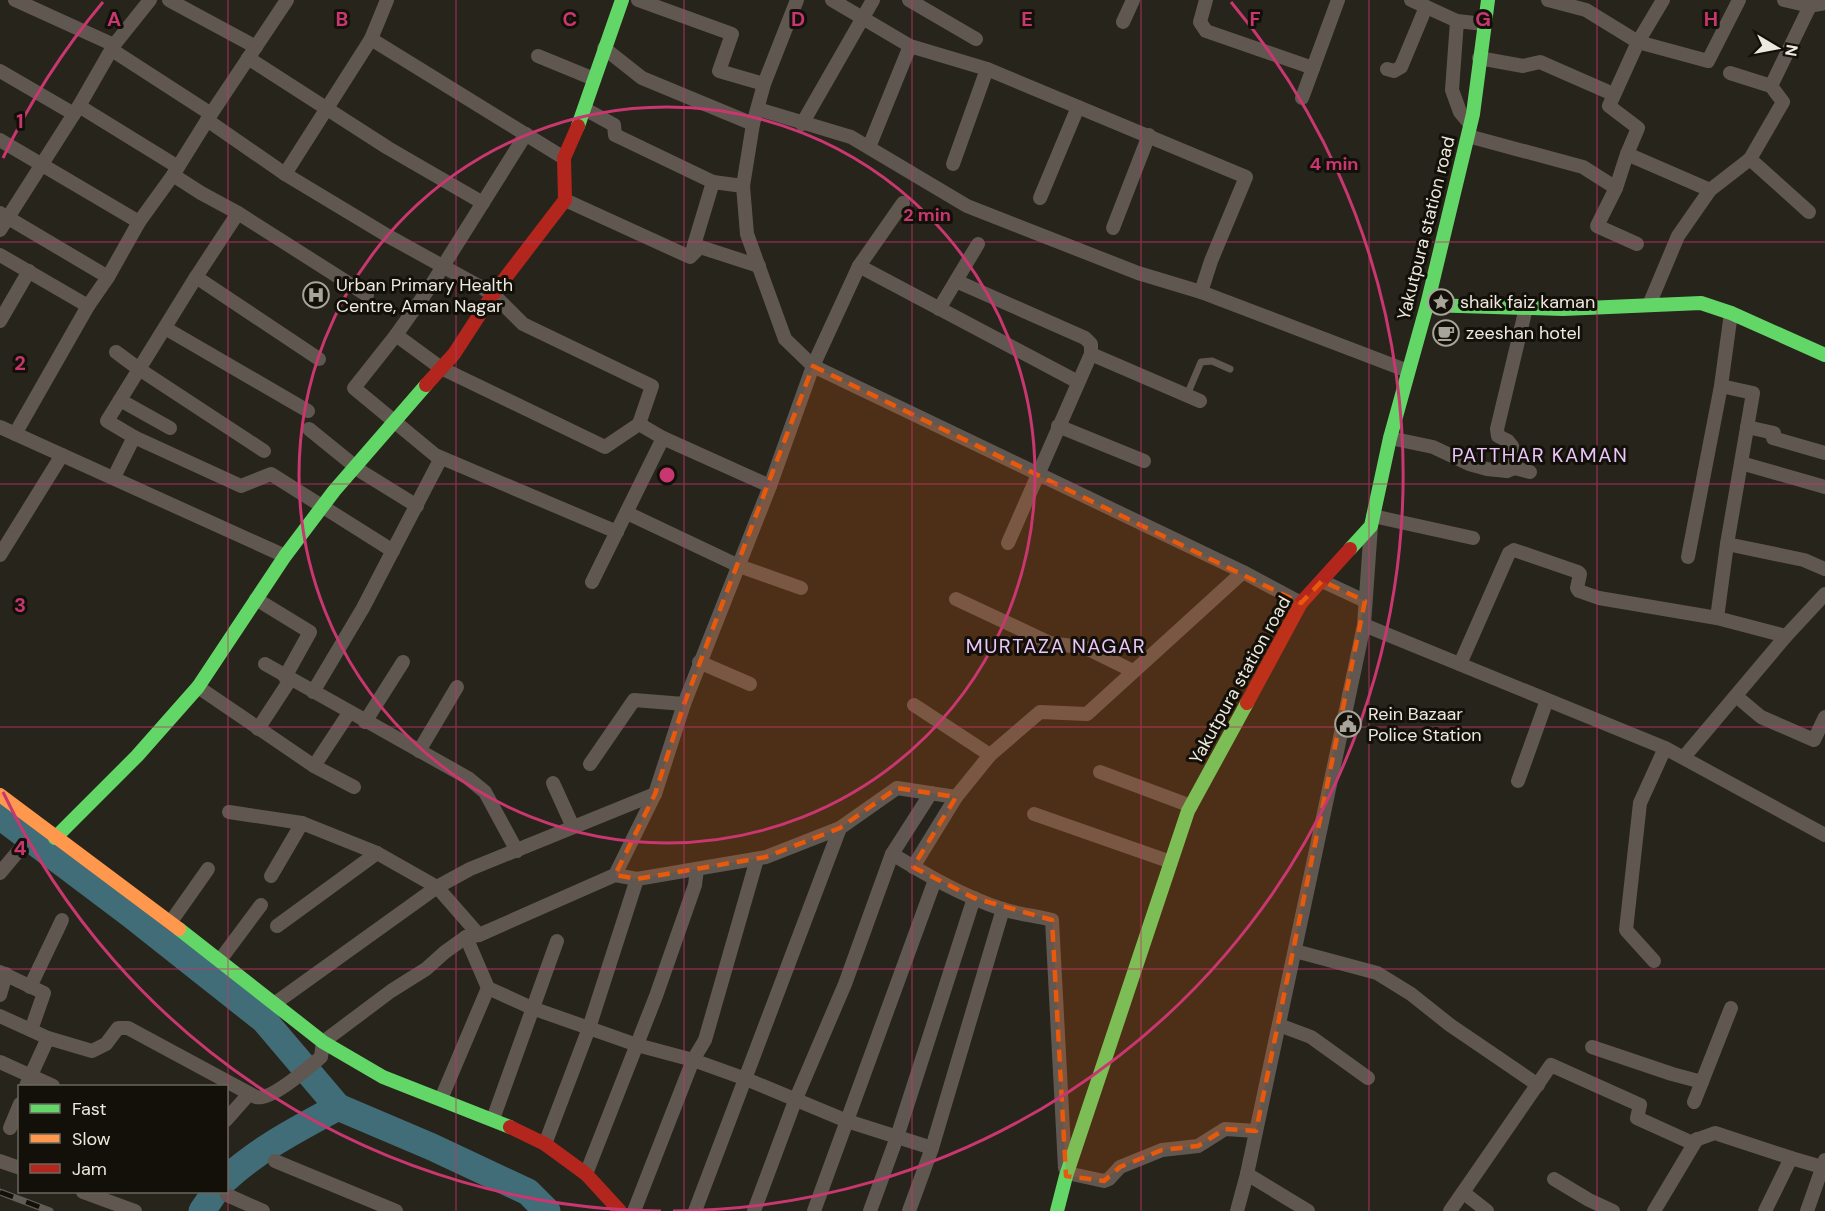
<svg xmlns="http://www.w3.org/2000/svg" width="1825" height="1211" font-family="'DM Sans',sans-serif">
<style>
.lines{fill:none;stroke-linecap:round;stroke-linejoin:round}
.river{stroke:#406d77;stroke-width:27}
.lane{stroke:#605750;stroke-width:7}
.street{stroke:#605750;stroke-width:14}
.fast{stroke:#63d668;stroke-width:14}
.slow{stroke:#ff974d;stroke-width:14}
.jam{stroke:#b3261e;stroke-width:14}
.rail-casing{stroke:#625c56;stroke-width:7}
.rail{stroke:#131009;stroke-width:4.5;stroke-dasharray:14;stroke-linecap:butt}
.marked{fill:#e8590c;fill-opacity:0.2;stroke:#e8590c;stroke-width:4.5;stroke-dasharray:12 8;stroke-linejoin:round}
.grid{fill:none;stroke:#c8376f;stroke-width:1.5;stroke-opacity:0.55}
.ring{fill:none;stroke:#c8376f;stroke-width:3}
.labels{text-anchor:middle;stroke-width:6;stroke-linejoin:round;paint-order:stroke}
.street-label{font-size:18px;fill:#ede9de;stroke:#131009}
.poi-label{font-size:18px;fill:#ede9de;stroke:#131009;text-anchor:start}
.neighbourhood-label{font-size:20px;letter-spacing:1.5px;fill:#eac6fa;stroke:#131009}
.grid-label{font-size:20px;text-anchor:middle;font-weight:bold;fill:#c8376f;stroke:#131009;stroke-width:6;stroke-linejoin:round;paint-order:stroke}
.centre{fill:#c8376f;stroke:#131009;stroke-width:3}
.ring-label{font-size:18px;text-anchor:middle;font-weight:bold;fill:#c8376f;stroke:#131009;stroke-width:6;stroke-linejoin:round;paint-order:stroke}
</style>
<rect width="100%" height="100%" fill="#27241b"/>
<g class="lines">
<g class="river">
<path d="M0 816 130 914 264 1020 338 1107 432 1147 528 1192 547 1211"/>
<path d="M226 1179C260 1148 299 1128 338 1107"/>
<path d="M202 1211 215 1192"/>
</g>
<path class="lane" d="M1187 395 1201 362 1212 361 1230 369"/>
<g class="street">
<path d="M15 0 114 45"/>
<path d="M169 0 256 47"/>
<path d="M638 0 732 34 719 71 764 84"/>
<path d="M797 0 764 84 753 124 743 186 747 234 785 339 813 366 1243 572 1301 603"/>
<path d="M832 0 910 46 987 69 1246 177 1211 261 1201 292"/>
<path d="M909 0 976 39"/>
<path d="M1206 0 1200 22 1206 31 1313 68"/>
<path d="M1411 0 1457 21 1484 24"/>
<path d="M1548 0 1586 10 1638 42 1708 61 1739 0"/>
<path d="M1663 0 1638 42 1609 106 1638 128 1627 154 1710 190"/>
<path d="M1784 0 1810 6 1825 3"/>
<path d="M1457 21 1452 90 1460 112 1470 124"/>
<path d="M1123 22 1133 0"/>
<path d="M371 39 564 158"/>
<path d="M604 48 642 78 753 124"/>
<path d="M112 50 211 114"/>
<path d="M538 56 594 79"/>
<path d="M248 58 388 148 483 203"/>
<path d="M1479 58 1523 66 1540 62 1613 94"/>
<path d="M1387 69 1394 71 1401 67 1426 7"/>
<path d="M0 71 74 114"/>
<path d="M1730 73 1771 86 1783 102 1750 159"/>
<path d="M1771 86 1810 6"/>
<path d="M1302 98 1338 0"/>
<path d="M79 106 178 167"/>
<path d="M585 109 614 125 615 135 713 182 743 186"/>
<path d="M758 109 851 137 967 206 1138 273 1201 292 1408 371"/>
<path d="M207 120 285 174 388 236 493 294 523 324 652 386 639 424 663 438 770 486"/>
<path d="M802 124 873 0"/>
<path d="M526 134 430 287 396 335 354 388 435 455 617 532"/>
<path d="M1468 136 1583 167 1616 188"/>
<path d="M0 140 139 222"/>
<path d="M869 147 910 46"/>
<path d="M1627 154 1616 188 1597 226 1637 244"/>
<path d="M953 164 987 69"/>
<path d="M285 174 371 39 387 0"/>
<path d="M173 175 201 193 238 213 367 295"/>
<path d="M1040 198 1078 107"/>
<path d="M565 200 690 257 700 247 759 266"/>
<path d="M0 213 108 277"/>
<path d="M238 213 196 277 107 421 134 437 241 486 271 474 393 551"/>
<path d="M1113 228 1149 135"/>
<path d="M0 230 79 106 114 45 150 0"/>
<path d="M0 255 88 306"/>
<path d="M691 255 713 182"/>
<path d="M859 266 1078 382"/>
<path d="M196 277 319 359"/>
<path d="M956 281 1085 338 1091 344V354L1200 401"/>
<path d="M1649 305 1678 236 1710 190 1750 159 1809 212"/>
<path d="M939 309 978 244"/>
<path d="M1731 313 1721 386 1753 393 1727 544 1717 618 1786 636"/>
<path d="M0 321 29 271"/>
<path d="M165 328 308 411"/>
<path d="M396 335 441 368 605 447 639 424"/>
<path d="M116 352 139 369 264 451"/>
<path d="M120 400 170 428"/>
<path d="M1058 426 1144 461"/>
<path d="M0 427 285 556"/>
<path d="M1747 427 1774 433 1773 438 1825 453"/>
<path d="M309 429 362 472 417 506"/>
<path d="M15 434 88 306 108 277 139 222 173 175 211 114 287 0"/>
<path d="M1390 438 1433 447 1469 464 1487 469 1507 471 1515 468 1530 472"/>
<path d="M1741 463 1825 487"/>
<path d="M1507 471 1512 446 1508 441 1498 436 1497 429 1526 308"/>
<path d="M114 477 134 437"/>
<path d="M627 513 739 566 801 588"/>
<path d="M1373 516 1473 538"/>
<path d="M1008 543 1091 354"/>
<path d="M1727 544 1804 560 1825 569"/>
<path d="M0 555 62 455"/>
<path d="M1688 557 1721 386"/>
<path d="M1322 581 1365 601"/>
<path d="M592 582 663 438"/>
<path d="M256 599 310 632 285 677"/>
<path d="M956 599 1050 643 1086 648 1133 671"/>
<path d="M1364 625 1665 748 1825 835"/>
<path d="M699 662 750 684"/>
<path d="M265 664 468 778 485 792 517 851"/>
<path d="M1460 664 1509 553 1514 550 1578 572 1580 574 1577 588 1579 591 1599 598 1717 618"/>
<path d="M198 687 314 766 354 787"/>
<path d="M313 692 363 608 441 458"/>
<path d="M1736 696 1761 717 1814 740 1825 717"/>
<path d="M914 705 990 755"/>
<path d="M365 722 403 662"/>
<path d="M258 729 290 680"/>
<path d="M419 751 457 687"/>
<path d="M1684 757 1786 636 1825 594"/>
<path d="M590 764 634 700 684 704"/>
<path d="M314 766 349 713"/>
<path d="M1100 772 1191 806"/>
<path d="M1518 781 1547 700"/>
<path d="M553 783 573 827"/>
<path d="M229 812 302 823 377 853 437 887 479 935"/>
<path d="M1034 814 1171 862"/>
<path d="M892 854C927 875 962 896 1002 909 1018 914 1036 916 1052 920L1065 1168"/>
<path d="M913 867 956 797"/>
<path d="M0 873 20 849"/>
<path d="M615 875 655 794 684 704 770 486 813 366 859 266 903 203"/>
<path d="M271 876 302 823"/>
<path d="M170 923 208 869"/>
<path d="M277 926 377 853"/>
<path d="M466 937 488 988 532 1008 637 1045 693 1060 746 1079 847 1121 932 1148"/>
<path d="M1295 951 1377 973 1411 994 1450 1025 1538 1085"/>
<path d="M220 960 261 905"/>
<path d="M1654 961 1626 930 1640 803 1665 748"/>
<path d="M0 972 44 993 31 1030"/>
<path d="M30 987 62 920"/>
<path d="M0 995 6 974"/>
<path d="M274 1004 437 887 470 869 655 794"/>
<path d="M0 1016 48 1038 92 1051 106 1044 118 1028H128L256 1097C271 1101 308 1068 321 1057L323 1042 391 991 426 969 445 952 466 937 479 935 615 875 637 879 766 857 840 828 897 788 956 797 990 755 1040 712 1087 714 1243 572"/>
<path d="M1279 1025 1311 1037 1368 1078"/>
<path d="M1592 1047 1672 1074 1702 1082"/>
<path d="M0 1062 53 1086"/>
<path d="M26 1086 48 1038"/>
<path d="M441 1099 488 988"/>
<path d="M1694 1102 1731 1008"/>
<path d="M493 1119 557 941"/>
<path d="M226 1120 249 1094"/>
<path d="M10 1128 20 1104"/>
<path d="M545 1144 589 1028 637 879"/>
<path d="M0 1161 20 1168"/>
<path d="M275 1161 396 1211"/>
<path d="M1067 1173 1104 1181 1109 1179 1120 1167 1162 1150 1198 1146 1225 1129 1256 1131"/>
<path d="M586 1174 656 996 695 885 697 869"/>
<path d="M1247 1174 1308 1211"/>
<path d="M1554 1179 1589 1200 1613 1211"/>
<path d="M83 1192 135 1211"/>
<path d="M1464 1193 1487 1211"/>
<path d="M227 1195 263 1211"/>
<path d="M634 1211 693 1060 705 1040 757 859"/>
<path d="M695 1211 840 828"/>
<path d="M754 1211 795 1101 845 984 892 854 931 793"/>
<path d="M814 1211 935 880"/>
<path d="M870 1211 897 1137 974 898"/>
<path d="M909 1211 932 1148 1003 909"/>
<path d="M1237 1211 1247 1174 1364 625 1371 526"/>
<path d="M1450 1211 1551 1065 1640 1105 1637 1118 1690 1142 1715 1133 1791 1158"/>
<path d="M1654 1211 1697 1139"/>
<path d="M1765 1211 1791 1158 1822 1167"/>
<path d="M1807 1211 1825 1160"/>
</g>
<g class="fast">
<path d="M578 126 622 0"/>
<path d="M1427 305 1563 309 1701 303 1731 313 1825 355"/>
<path d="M1350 549 1371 526 1390 438 1427 305 1473 114 1488 0"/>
<path d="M55 838 137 756 198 687 285 556 334 491 426 385"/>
<path d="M179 929 323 1042 383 1077 510 1127"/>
<path d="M1057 1211 1066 1176 1188 811 1247 703"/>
</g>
<path class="slow" d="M0 795 179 929"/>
<g class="jam">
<path d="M426 385 454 354 493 294 565 200 564 158 578 126"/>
<path d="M1247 703 1301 603 1350 549"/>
<path d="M510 1127 545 1144 586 1174 620 1211"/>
</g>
<g class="rail-casing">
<path id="rail" d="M0 1192 50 1211"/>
</g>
<use href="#rail" class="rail"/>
</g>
<path class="marked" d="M813 366 1301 603 1322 581 1365 601 1256 1131 1225 1129 1198 1146 1162 1150 1120 1167 1104 1181 1066 1176 1052 920 974 898 913 867 956 797 897 788 840 828 766 857 637 879 615 875 655 794 684 704Z"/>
<path class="grid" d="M228 0V1211M456 0V1211M684 0V1211M912 0V1211M1141 0V1211M1369 0V1211M1597 0V1211M0 242H1825M0 484H1825M0 727H1825M0 969H1825"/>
<g class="ring">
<circle cx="667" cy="475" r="368"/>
<path d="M661 1211A736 736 0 0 1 3 792M3 158A736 736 0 0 1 103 2M1231 2A736 736 0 0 1 673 1211"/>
</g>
<defs>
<g id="hospital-ring" transform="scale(1.35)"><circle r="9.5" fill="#131009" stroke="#a8a49a" stroke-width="1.5"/><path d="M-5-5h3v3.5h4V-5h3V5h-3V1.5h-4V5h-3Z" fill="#a8a49a"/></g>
<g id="sight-ring" transform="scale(1.35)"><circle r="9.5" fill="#131009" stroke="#a8a49a" stroke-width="1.5"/><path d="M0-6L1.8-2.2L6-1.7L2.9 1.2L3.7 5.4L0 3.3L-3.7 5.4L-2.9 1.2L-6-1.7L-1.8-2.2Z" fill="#a8a49a"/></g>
<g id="cafe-ring" transform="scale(1.35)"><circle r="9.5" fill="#131009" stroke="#a8a49a" stroke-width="1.5"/><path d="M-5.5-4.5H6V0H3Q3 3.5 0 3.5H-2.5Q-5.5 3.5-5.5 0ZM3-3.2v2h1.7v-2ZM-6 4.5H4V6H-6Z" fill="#a8a49a"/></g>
<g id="civic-ring" transform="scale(1.35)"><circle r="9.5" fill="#131009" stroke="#a8a49a" stroke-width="1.5"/><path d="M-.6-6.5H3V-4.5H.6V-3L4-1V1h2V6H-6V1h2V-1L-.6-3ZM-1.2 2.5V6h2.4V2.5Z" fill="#a8a49a"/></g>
</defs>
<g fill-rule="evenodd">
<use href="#hospital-ring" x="316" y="295"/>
<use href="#sight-ring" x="1441" y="302"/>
<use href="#cafe-ring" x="1446" y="333"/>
<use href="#civic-ring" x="1348" y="724"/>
</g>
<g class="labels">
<g class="street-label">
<text transform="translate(1426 228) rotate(-76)" y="6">Yakutpura station road</text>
<text transform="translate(1240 680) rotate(-61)" y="6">Yakutpura station road</text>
</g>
<g class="poi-label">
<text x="336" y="291">Urban Primary Health<tspan x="336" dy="21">Centre, Aman Nagar</tspan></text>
<text x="1460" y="308">shaik faiz kaman</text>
<text x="1466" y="339">zeeshan hotel</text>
<text x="1368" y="720">Rein Bazaar<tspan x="1368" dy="21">Police Station</tspan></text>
</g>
<g class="neighbourhood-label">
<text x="1540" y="462">PATTHAR KAMAN</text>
<text x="1056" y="653">MURTAZA NAGAR</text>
</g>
</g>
<g class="grid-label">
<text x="114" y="26">A</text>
<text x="342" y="26">B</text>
<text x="570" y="26">C</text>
<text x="798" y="26">D</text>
<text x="1027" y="26">E</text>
<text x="1255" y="26">F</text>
<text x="1483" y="26">G</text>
<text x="1711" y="26">H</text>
<text x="20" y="128">1</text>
<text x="20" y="370">2</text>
<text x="20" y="612">3</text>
<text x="20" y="855">4</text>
</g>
<circle cx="667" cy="475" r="9" class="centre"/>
<g class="ring-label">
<text x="1334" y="170">4 min</text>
<text x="927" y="221">2 min</text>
</g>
<rect x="18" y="1085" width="210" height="108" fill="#131009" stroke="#6a675e" stroke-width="1.5"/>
<rect x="30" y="1104" width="30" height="9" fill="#63d668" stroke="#6a675e" stroke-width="1.5"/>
<text x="72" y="1115" font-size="18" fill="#ede9de">Fast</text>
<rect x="30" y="1134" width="30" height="9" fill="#ff974d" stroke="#6a675e" stroke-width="1.5"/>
<text x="72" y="1145" font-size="18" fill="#ede9de">Slow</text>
<rect x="30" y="1164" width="30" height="9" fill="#b3261e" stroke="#6a675e" stroke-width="1.5"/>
<text x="72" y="1175" font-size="18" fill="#ede9de">Jam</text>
<g transform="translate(1777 48) rotate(100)" stroke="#131009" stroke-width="4.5" paint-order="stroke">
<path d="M0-4.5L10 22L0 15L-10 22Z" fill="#ede9de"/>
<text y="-9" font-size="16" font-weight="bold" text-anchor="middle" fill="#ede9de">N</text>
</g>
</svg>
